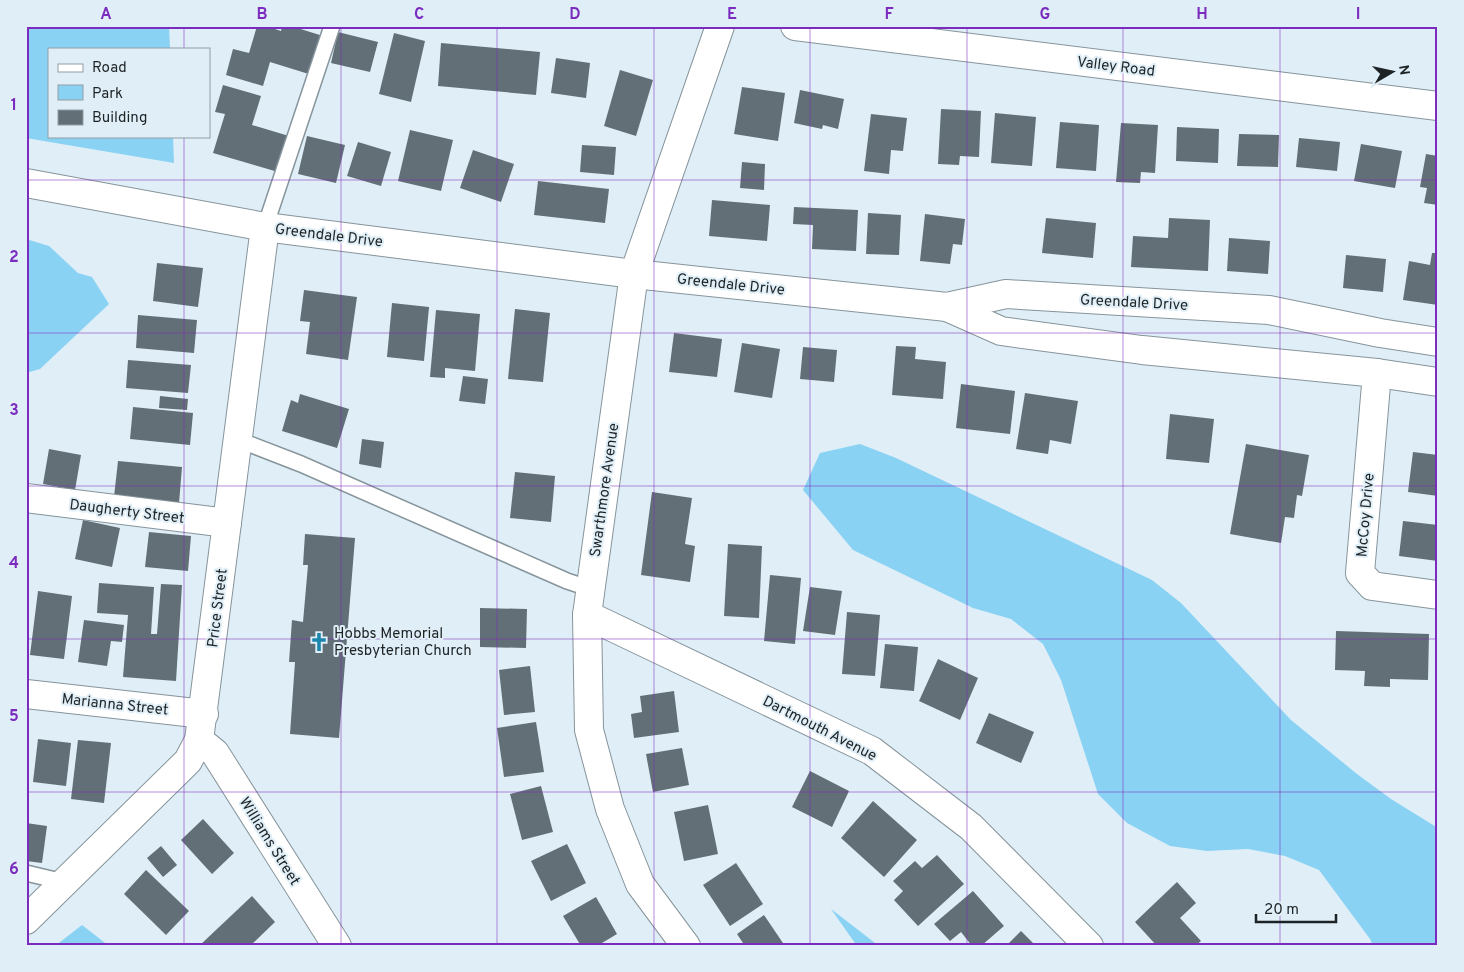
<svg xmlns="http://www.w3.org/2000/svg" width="1464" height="972" font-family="Overpass,sans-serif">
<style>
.green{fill:#8ad2f4}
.building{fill:#626f76}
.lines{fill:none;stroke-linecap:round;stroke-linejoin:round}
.service-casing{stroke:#86949b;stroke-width:18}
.minor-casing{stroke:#86949b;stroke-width:30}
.service{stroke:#fff;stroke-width:15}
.minor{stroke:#fff;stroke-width:28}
.grid{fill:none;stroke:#7b2cbf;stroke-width:1;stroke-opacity:0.55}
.labels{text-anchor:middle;stroke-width:4;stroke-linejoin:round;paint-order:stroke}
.street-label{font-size:15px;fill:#1e2326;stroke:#e0eff7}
.poi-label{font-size:15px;fill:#1e2326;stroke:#e0eff7;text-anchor:start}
.neatline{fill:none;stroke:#7b2cbf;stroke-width:2}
.grid-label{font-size:16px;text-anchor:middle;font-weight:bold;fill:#7b2cbf}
</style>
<rect width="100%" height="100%" fill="#e0eff7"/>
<g class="green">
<path d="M26 26H169L170 49H49V136H173L174 163 26 138Z"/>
<path d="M26 239 49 246 78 273 92 277 109 304 40 369 26 373Z"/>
<path d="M860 444 896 458 1152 580 1181 603 1291 720 1357 774 1391 799 1438 828V946H1373L1370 939 1319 870 1285 856 1248 849 1207 851 1170 846 1127 823 1098 794 1061 680 1043 644 1011 619 973 608 853 550 803 490 820 453Z"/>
<path d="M831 909 879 946H857Z"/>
<path d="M82 925 109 946H55Z"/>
</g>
<g class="building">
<path d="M257 26H266L281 31 282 26H291L323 36 312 75 270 62 263 86 226 75 233 49 249 53Z"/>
<path d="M338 32 378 42 370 72 331 63Z"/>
<path d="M394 33 425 41 411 102 379 94Z"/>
<path d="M441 43 540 52 536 95 438 86Z"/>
<path d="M556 58 590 63 586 98 551 93Z"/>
<path d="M620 70 653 80 636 136 604 126Z"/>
<path d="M223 85 261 96 252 125 289 136 278 172 213 153 225 114 215 112Z"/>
<path d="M742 87 785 93 778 141 734 134Z"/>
<path d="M800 90 844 99 838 129 823 125 822 129 794 123Z"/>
<path d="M941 109 981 111 979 157 960 156 959 165 938 164Z"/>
<path d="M995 113 1036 117 1032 166 991 163Z"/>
<path d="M871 114 907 118 903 151 891 150 889 174 864 171Z"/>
<path d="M1060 122 1099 125 1096 171 1056 168Z"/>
<path d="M1121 123 1158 125 1155 173 1141 172 1140 183 1116 182Z"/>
<path d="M1177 127 1219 129 1218 163 1176 161Z"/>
<path d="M410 130 453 140 441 191 398 181Z"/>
<path d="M1239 134 1279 135 1278 167 1237 166Z"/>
<path d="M307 136 345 145 336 183 298 174Z"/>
<path d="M1299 138 1340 142 1337 171 1296 167Z"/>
<path d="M358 142 391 152 381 186 347 176Z"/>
<path d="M1361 144 1402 151 1395 188 1354 181Z"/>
<path d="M582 145 616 147 614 175 580 172Z"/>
<path d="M473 150 514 164 501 202 460 188Z"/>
<path d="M1426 154 1438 156V205L1424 203 1427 188 1420 187Z"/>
<path d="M742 162 765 164 764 190 740 188Z"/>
<path d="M538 181 609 189 605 223 534 215Z"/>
<path d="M712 200 770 205 767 241 709 236Z"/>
<path d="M794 207 858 210 856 251 812 249 813 225 793 224Z"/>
<path d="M868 213 901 215 899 255 866 254Z"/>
<path d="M925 214 965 219 962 245 953 244 950 264 920 261Z"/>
<path d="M1046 218 1096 223 1093 258 1042 253Z"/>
<path d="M1169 218 1210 220 1208 271 1131 267 1133 236 1168 238Z"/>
<path d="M1229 238 1270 241 1268 274 1227 271Z"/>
<path d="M1432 253H1438V305L1403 300 1409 261 1430 265Z"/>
<path d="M1346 255 1386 259 1383 292 1343 288Z"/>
<path d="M157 263 203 268 198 307 153 301Z"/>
<path d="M304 290 357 297 348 360 306 354 310 322 300 321Z"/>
<path d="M392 303 429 307 424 361 387 357Z"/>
<path d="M515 309 550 313 543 382 508 379Z"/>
<path d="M436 310 480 314 475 371 445 368V378L430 377Z"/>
<path d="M138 315 197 320 194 353 136 348Z"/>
<path d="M674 333 722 339 717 377 669 372Z"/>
<path d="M742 343 780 349 772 398 734 392Z"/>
<path d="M896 346 916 347 915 359 946 362 943 399 892 395Z"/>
<path d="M803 347 837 350 834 382 800 379Z"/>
<path d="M128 360 191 365 188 393 126 388Z"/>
<path d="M463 376 488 379 485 404 459 401Z"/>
<path d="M961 384 1015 391 1010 434 956 428Z"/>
<path d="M1025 393 1078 401 1071 444 1050 440 1048 454 1016 449Z"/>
<path d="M300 394 349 409 337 448 282 431 291 400 298 403Z"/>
<path d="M160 396 188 399 187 410 159 408Z"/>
<path d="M133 407 193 413 190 445 130 439Z"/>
<path d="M1170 414 1214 419 1209 463 1166 459Z"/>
<path d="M362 439 384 442 381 468 359 464Z"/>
<path d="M1246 444 1309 455 1302 496 1297 495 1294 518 1285 517 1281 543 1230 534Z"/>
<path d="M49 449 81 455 75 490 43 484Z"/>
<path d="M1413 452 1438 455V496L1408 492Z"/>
<path d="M118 461 182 467 179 503 114 497Z"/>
<path d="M515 472 555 476 551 522 510 518Z"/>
<path d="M652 492 692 498 685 544 695 546 690 582 641 575Z"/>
<path d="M83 520 120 528 112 567 75 559Z"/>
<path d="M1403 521 1438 525V561L1399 556Z"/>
<path d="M149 532 191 536 188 571 145 567Z"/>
<path d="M305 534 355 538 339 738 290 734 295 662H289L292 620 303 622 308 565H303Z"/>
<path d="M728 544 762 546 759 618 724 616Z"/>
<path d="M770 575 801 578 795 644 764 641Z"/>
<path d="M99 583 154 587 151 634H157L161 584 182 585 176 681 123 677 128 615 97 613Z"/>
<path d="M810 587 842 591 835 635 803 631Z"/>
<path d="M38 591 72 596 64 659 30 655Z"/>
<path d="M480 608 527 609 526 648 480 647Z"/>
<path d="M847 612 880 615 875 676 842 674Z"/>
<path d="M84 620 124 625 122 642 111 641 107 666 78 662Z"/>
<path d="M1336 631 1429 634 1428 680 1390 679V687L1364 686 1365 671 1335 670Z"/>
<path d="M885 644 918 647 914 691 880 688Z"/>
<path d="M938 659 978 678 960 720 919 701Z"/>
<path d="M530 666 535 712 504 715 499 670Z"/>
<path d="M674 691 679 732 634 738 631 714 642 712 640 696Z"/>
<path d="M989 713 1034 732 1021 763 976 743Z"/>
<path d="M536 722 544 772 504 777 497 728Z"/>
<path d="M38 739 71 743 66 786 33 782Z"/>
<path d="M78 740 111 743 104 803 71 799Z"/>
<path d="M682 748 689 785 653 792 646 754Z"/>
<path d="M810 771 849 791 832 827 792 807Z"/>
<path d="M541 786 553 832 522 840 510 794Z"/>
<path d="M873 801 917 840 884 877 841 838Z"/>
<path d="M708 805 718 854 684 861 674 812Z"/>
<path d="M203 819 234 853 212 874 181 840Z"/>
<path d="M26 823 47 826 42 863 26 861Z"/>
<path d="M567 844 586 883 551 901 531 861Z"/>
<path d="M161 846 177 865 163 877 147 858Z"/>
<path d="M937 855 964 884 918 926 894 900 903 891 893 881 915 861 922 868Z"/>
<path d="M736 863 763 904 730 926 703 885Z"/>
<path d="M146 870 189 911 166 935 124 894Z"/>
<path d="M1177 882 1196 903 1180 918 1201 941 1195 946H1157L1135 922Z"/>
<path d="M973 891 1004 926 981 946H972L961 932 950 941 934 924Z"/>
<path d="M252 896 275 922 250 946H199Z"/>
<path d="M596 897 617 934 597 946H581L563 916Z"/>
<path d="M764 915 785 946H745L737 934Z"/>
<path d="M1021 931 1036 946H1006Z"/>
</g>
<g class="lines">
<g class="service-casing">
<g id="service">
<path d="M265 227 332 26"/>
<path d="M239 440 301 464 567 581 591 589"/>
<path d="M26 873 64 882"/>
</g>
</g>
<g class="minor-casing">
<g id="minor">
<path d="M795 26 1438 106"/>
<path d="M26 183 265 227 634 274 947 307 1006 294 1269 310 1380 333 1438 342"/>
<path d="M947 307 1001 331 1142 350 1377 373 1438 382"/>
<path d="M1377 373 1360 573 1372 586 1438 595"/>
<path d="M26 498 227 523"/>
<path d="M587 615 872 751 971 827 1089 946"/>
<path d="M26 694 204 714"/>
<path d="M199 740 215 753 337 946"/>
<path d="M26 920 188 761 199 740 265 227"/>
<path d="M686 946 640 884 610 809 589 730 587 615 634 274 720 26"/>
</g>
</g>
<use href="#service" class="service"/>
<use href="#minor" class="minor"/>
</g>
<path class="grid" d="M184 26V49M341 26V946M497 26V946M654 26V946M810 26V946M967 26V946M1123 26V946M1280 26V946M184 136V946M26 180H1438M26 333H1438M26 486H1438M26 639H1438M26 792H1438"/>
<defs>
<g id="church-bare" transform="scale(1.5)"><path d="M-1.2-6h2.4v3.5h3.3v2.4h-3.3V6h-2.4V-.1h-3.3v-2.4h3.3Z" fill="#1b85ad" stroke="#e0eff7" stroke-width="2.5" paint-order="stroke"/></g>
</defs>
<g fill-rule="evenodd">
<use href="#church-bare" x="319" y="642"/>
</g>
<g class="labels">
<g class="street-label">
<text transform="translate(1116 66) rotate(7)" y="5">Valley Road</text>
<text transform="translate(329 235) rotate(7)" y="5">Greendale Drive</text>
<text transform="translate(731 284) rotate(6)" y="5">Greendale Drive</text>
<text transform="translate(1134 302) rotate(3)" y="5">Greendale Drive</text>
<text transform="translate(604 490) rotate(-82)" y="5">Swarthmore Avenue</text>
<text transform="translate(127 511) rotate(7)" y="5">Daugherty Street</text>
<text transform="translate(1365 515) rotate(-85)" y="5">McCoy Drive</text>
<text transform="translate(217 608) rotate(-83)" y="5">Price Street</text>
<text transform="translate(115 704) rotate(6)" y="5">Marianna Street</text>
<text transform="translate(820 728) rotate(27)" y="5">Dartmouth Avenue</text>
<text transform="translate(270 841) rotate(58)" y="5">Williams Street</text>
</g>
<g class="poi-label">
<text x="334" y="638">Hobbs Memorial<tspan x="334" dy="17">Presbyterian Church</tspan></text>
</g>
</g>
<rect width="1464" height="972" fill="none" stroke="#e0eff7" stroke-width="55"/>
<rect x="48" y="48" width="162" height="90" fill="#e0eff7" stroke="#929da3"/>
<rect x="58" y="64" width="25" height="8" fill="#ffffff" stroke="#929da3"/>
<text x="92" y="72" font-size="15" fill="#1e2326">Road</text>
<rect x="58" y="85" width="25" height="15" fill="#8ad2f4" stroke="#929da3"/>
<text x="92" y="98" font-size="15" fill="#1e2326">Park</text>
<rect x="58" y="110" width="25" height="15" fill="#626f76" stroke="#929da3"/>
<text x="92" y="122" font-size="15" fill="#1e2326">Building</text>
<g transform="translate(1392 72) rotate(81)" stroke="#e0eff7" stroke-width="4" paint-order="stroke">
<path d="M0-4L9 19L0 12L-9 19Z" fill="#1e2326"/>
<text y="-8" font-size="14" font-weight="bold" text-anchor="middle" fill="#1e2326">N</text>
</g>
<path d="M1256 914v8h80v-8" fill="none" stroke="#1e2326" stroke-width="2.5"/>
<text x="1264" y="914" font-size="15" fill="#1e2326" stroke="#e0eff7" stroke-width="4" paint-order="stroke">20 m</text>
<rect x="28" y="28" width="1408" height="916" class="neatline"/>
<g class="grid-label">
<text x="106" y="19">A</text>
<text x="262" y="19">B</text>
<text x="419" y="19">C</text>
<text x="575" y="19">D</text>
<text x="732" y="19">E</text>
<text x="889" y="19">F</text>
<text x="1045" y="19">G</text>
<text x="1202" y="19">H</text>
<text x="1358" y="19">I</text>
<text x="14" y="110">1</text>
<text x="14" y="262">2</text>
<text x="14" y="415">3</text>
<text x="14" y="568">4</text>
<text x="14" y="721">5</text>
<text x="14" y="874">6</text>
</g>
</svg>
